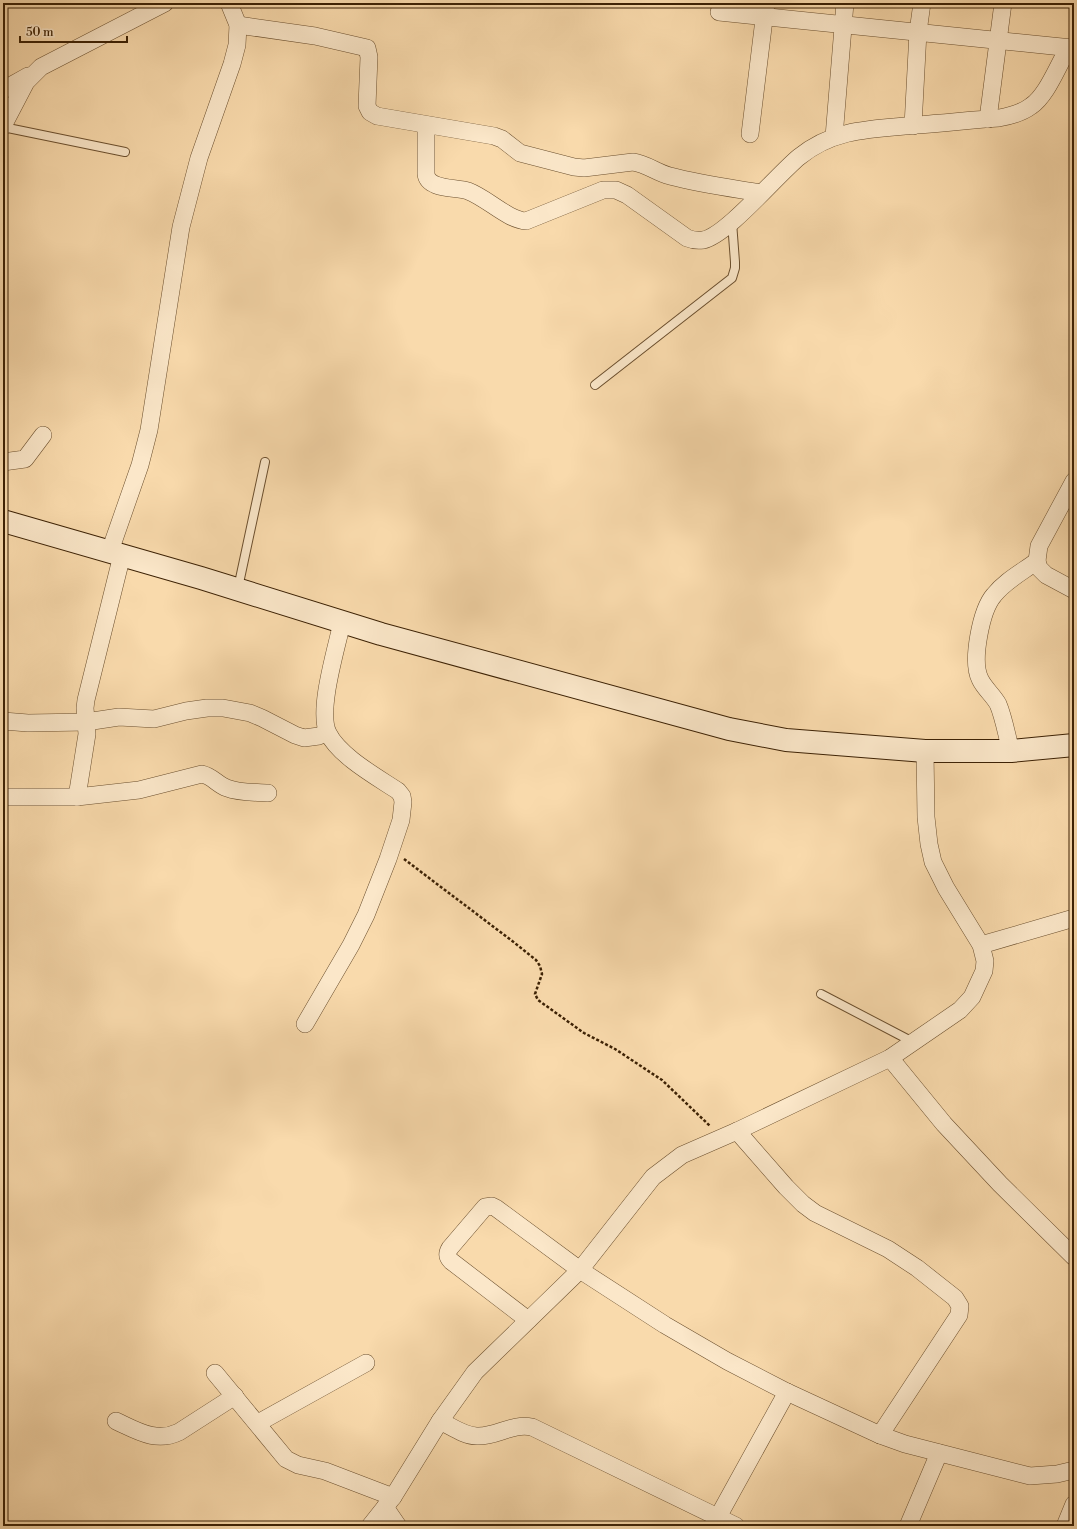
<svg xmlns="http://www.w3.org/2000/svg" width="1077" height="1529" font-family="'Libre Bodoni',serif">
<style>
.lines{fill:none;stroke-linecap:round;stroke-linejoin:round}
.lane-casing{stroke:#6b4f2e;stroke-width:10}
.street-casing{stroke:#6b4f2e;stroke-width:18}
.secondary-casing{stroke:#3c2104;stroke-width:24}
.path{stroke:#3c2104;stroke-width:2.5;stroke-dasharray:3 2;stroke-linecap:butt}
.lane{stroke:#fbe7c9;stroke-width:8}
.street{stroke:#fbe7c9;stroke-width:17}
.secondary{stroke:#fbe7c9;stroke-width:22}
</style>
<rect width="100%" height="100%" fill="#f9daac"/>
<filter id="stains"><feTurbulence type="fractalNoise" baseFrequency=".005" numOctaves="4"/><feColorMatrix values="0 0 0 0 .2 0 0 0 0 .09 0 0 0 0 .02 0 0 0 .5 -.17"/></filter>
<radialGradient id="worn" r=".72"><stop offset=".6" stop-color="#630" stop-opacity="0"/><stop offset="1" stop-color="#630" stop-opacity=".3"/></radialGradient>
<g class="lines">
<g class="lane-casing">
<g id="lane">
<path d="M3 127 125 152"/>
<path d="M595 385 732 278 735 268V262L732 222"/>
<path d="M238 588 265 462"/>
<path d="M821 994 913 1042"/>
</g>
</g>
<g class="street-casing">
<g id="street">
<path d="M719 12 1072 48"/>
<path d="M238 25 315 36 367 48 369 57 367 106 370 112 377 116 494 136 502 139 520 153 574 167 584 168 633 162C647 164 657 173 670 176 700 184 731 188 761 193"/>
<path d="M3 90 28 76"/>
<path d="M988 119 1003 3"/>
<path d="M426 125V174C428 190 456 187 468 191 487 198 508 220 526 221L603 190H616L627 195 687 238C692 240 697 241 703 240 726 236 777 175 799 157 834 128 874 129 917 125 944 123 972 120 999 118 1010 116 1022 113 1031 106 1047 95 1057 67 1067 51L1074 47"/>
<path d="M3 126 26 82 41 67 165 3"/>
<path d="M913 126 918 32 922 3"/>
<path d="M750 134 766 3"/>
<path d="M834 137 845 3"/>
<path d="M3 462 25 459 43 435"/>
<path d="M1074 481 1039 546 1037 561 1039 568 1046 575 1074 590"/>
<path d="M110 551 140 465 149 430 181 227 199 158 232 64 237 45 238 25 229 3"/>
<path d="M3 721 28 723 86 722 119 717 154 719 186 711 207 708H223L250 713 262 718 295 735 304 738 319 736 327 732"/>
<path d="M1011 751C1007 737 1004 718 998 704 993 695 984 688 980 679 971 661 981 610 994 595 1005 581 1022 572 1037 561"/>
<path d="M3 797H77L139 790 202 774C212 776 218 785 227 788 239 793 255 792 268 793"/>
<path d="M77 797 87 734 85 708 86 700 122 555"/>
<path d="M981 945 1074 918"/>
<path d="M305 1024 351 945 366 915 388 859 401 820 403 802 402 796 398 791C377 777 339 756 328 733 317 710 337 647 342 622"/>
<path d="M890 1058 944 1124 1000 1184 1074 1257"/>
<path d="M737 1131 786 1187 803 1204 815 1213 888 1249 917 1268 955 1298 960 1306 959 1315 880 1435"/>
<path d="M528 1320 451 1261C447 1257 447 1253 450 1248L485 1207 492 1206 496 1208 580 1270 665 1325 727 1361 787 1392 880 1435 905 1444 1030 1476 1057 1474 1074 1470"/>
<path d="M215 1373 286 1459 298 1465 325 1471 393 1497"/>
<path d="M116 1421C138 1431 156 1443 179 1432L235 1396"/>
<path d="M440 1421C451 1426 464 1436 477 1436 497 1437 511 1423 532 1427L736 1526"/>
<path d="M258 1423 366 1363"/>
<path d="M385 1507 398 1526"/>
<path d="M370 1526 393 1497 440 1421 475 1372 580 1270 653 1177 682 1155 737 1131 890 1058 960 1010 972 997 984 971 985 961 981 945 946 888 933 862 929 844 926 817 925 751"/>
<path d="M713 1526 787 1392"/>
<path d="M908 1526 939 1453"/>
<path d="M1065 1526 1074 1504"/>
</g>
</g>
<g class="secondary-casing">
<path id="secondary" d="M3 521 201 578 381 634 729 729 786 740 925 751H1011L1074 745"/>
</g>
<path class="path" d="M404 859 511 940 536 960 540 966 542 974 535 994 538 1000 584 1033 615 1049 662 1080 710 1126"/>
<use href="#lane" class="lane"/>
<use href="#street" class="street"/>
<use href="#secondary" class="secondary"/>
</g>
<rect width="1077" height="1529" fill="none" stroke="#f9daac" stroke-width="16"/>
<rect x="4" y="4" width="1069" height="1521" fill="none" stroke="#3c2104" stroke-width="2"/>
<rect x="8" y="8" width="1061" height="1513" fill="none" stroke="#3c2104"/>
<path d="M20 36v6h107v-6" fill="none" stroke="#3c2104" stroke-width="2"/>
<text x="26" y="36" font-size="12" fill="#3c2104" stroke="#fbe7c9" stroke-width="3" paint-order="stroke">50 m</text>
<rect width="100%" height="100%" filter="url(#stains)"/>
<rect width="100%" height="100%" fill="url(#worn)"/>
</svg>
